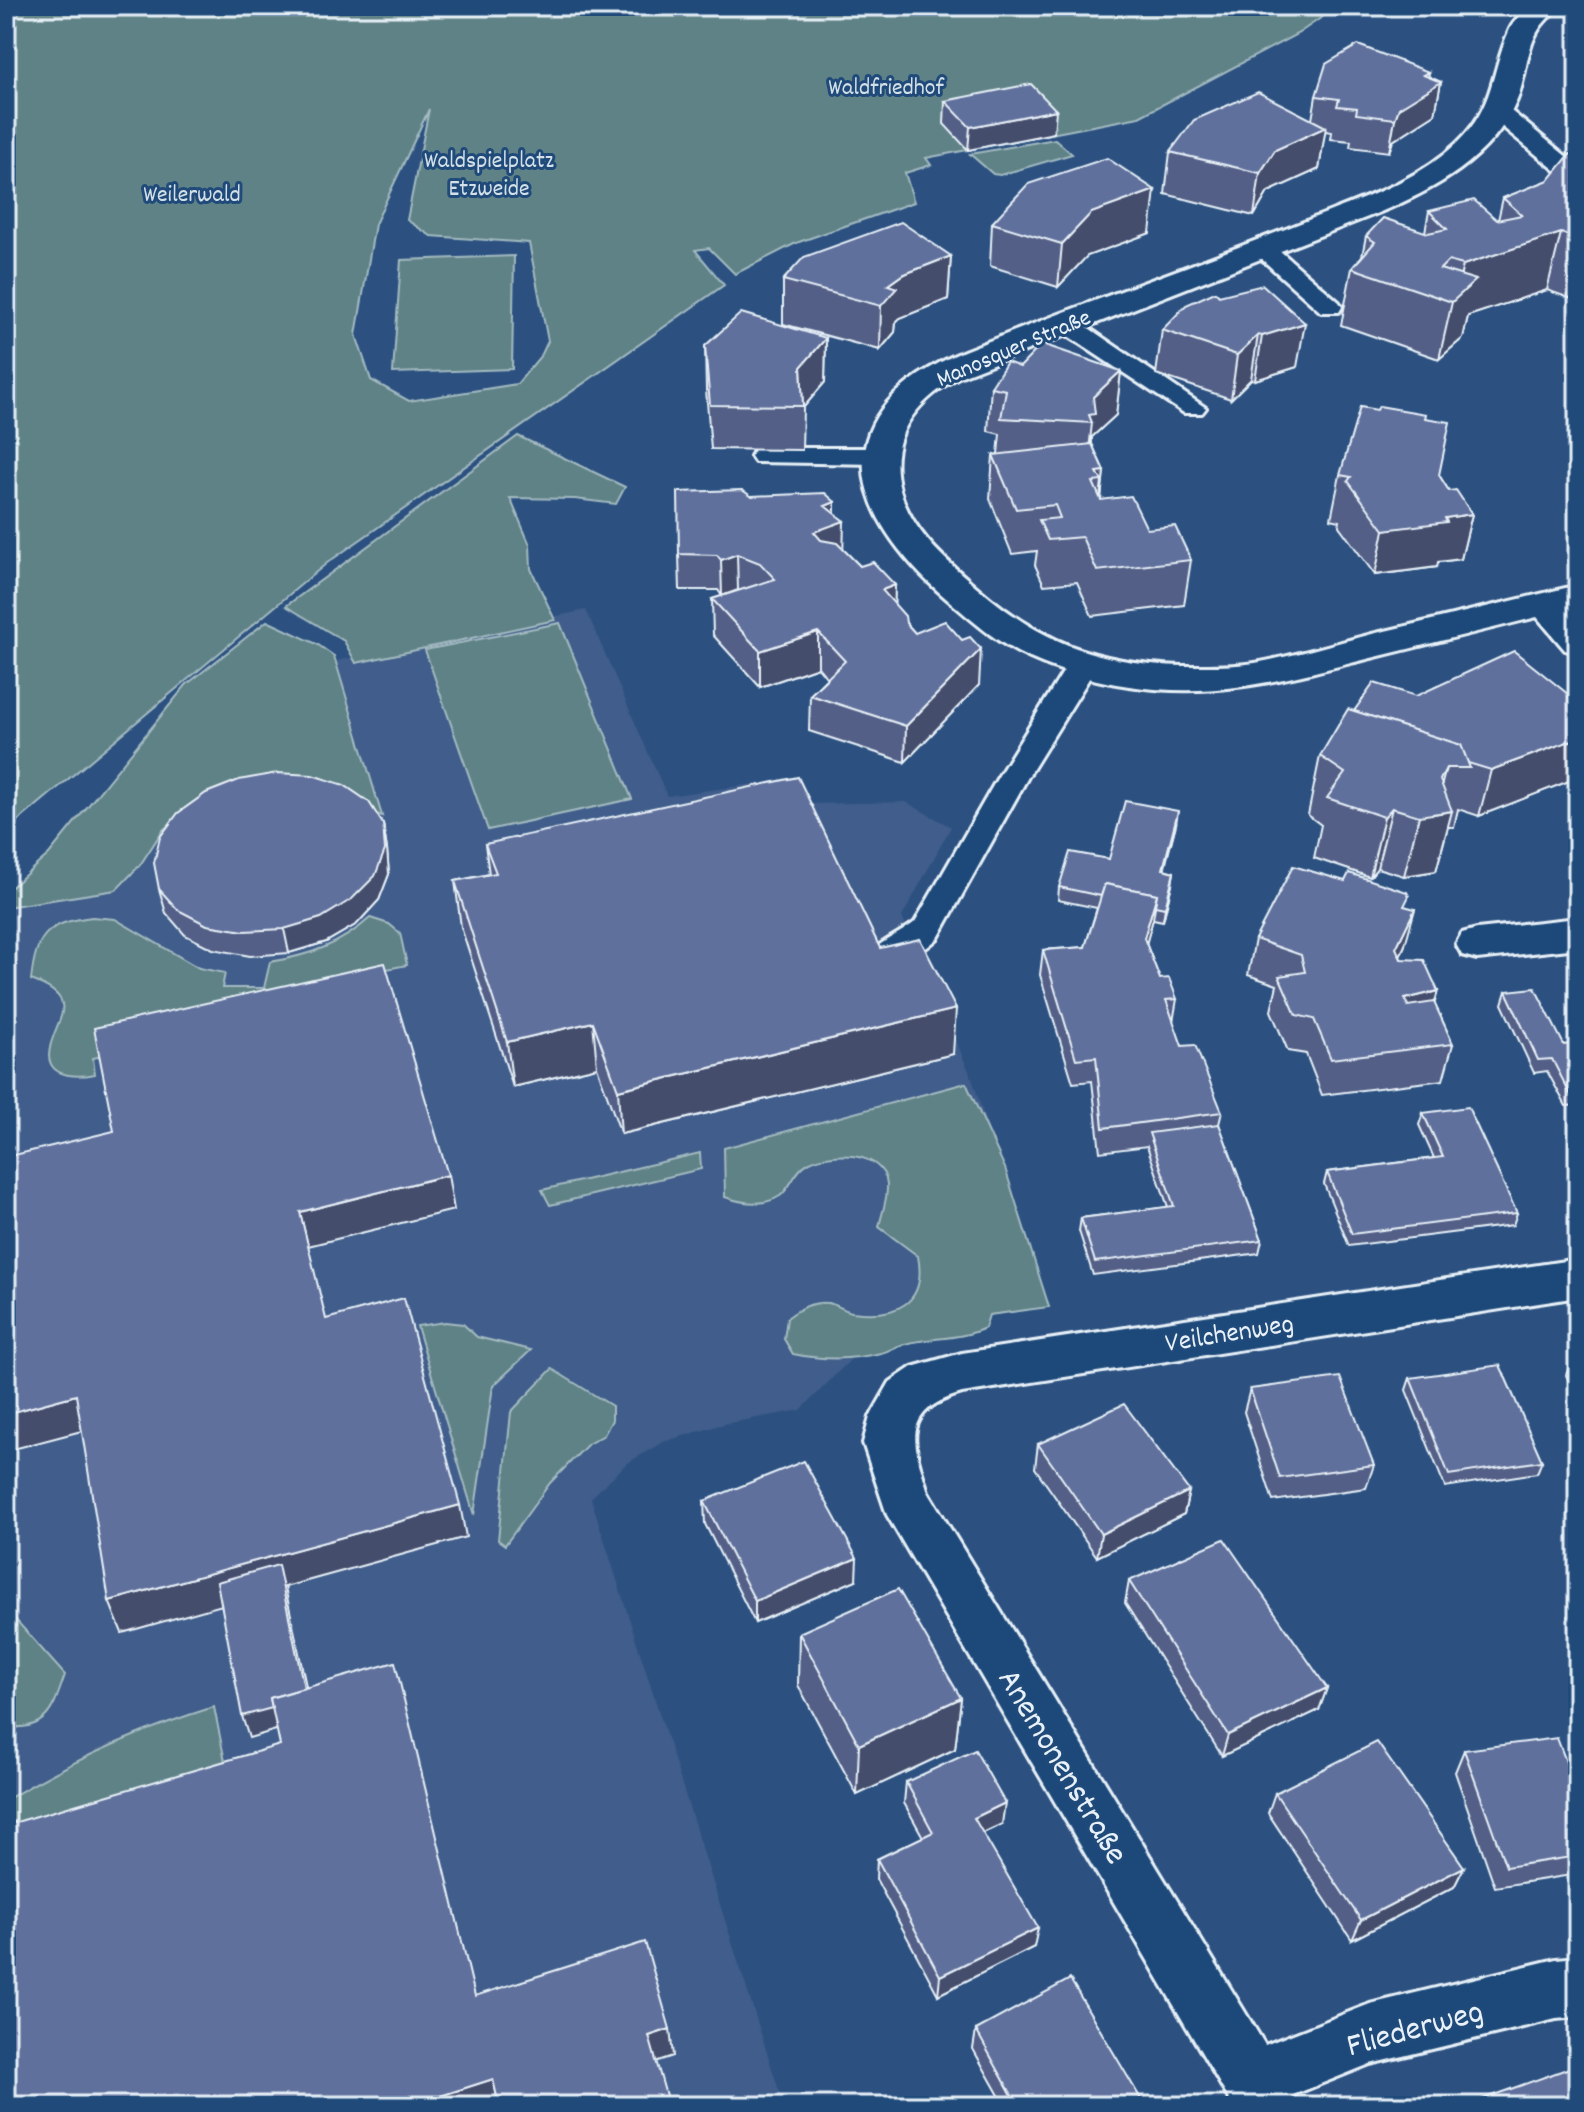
<svg xmlns="http://www.w3.org/2000/svg" width="1584" height="2112" font-family="Dekko,sans-serif">
<style>
.built{fill:#3f5d8b}
.green{fill:#5e8287;stroke:#a3bac0;stroke-width:2;fill-rule:evenodd}
.lines{fill:none;stroke-linecap:round;stroke-linejoin:round}
.lane-casing{stroke:#e8f1f8;stroke-width:6}
.street-casing{stroke:#e8f1f8;stroke-width:6}
.lane{fill:#1f4a7a;fill-rule:evenodd}
.street{fill:#1f4a7a;fill-rule:evenodd}
.wall{fill:#535f86;stroke:#e8f1f8;stroke-width:2}
.shaded-wall{fill:#444e6d;stroke:#e8f1f8;stroke-width:2}
.building{fill:#616f9c;stroke:#e8f1f8;stroke-width:2}
.labels{text-anchor:middle;stroke-width:6;stroke-linejoin:round;paint-order:stroke}
.far-park-label{font-size:24px;fill:#d3e0e7;stroke:#1f4a7a}
.far-street-label{font-size:24px;fill:#e8f1f8;stroke:#1f4a7a}
.street-label{font-size:28px;fill:#e8f1f8;stroke:#1f4a7a}
.near-street-label{font-size:34px;fill:#e8f1f8;stroke:#1f4a7a}
</style>
<rect width="100%" height="100%" fill="#2c5181"/>
<filter id="ink" filterUnits="userSpaceOnUse"><feTurbulence type="fractalNoise" baseFrequency=".0125" numOctaves="2"/><feDisplacementMap in="SourceGraphic" scale="16" xChannelSelector="R" yChannelSelector="G"/><feConvolveMatrix kernelMatrix="1 2 1 2 8 2 1 2 1" color-interpolation-filters="sRGB"/></filter>
<g filter="url(#ink)">
<path class="built" d="M586 610 667 796 761 783 808 804 906 802 951 827 902 917 972 1078 1043 1302 987 1311 861 1349 801 1410 724 1424 663 1442 626 1464 591 1498 784 2106H6V899L75 830 189 691Z"/>
<g class="green">
<path d="M6 6H1338L1299 33 1139 117 926 158 931 165 905 173 914 202 796 243 735 274 709 248 695 250 724 285 327 563 6 831ZM429 109 407 220 431 236 529 243 548 341 542 354 517 384 409 401 371 380 356 335 375 224Z"/>
<path d="M1055 139 1072 154 1000 175 993 174 970 154Z"/>
<path d="M514 256 512 369 393 373 401 260Z"/>
<path d="M518 436 625 487 616 504 575 499 510 498 530 545 531 569 555 620 356 663 344 641 286 606Z"/>
<path d="M267 621 317 644 334 656 382 816 341 802 191 807 163 830 140 865 116 890 6 907V892L49 854 186 685Z"/>
<path d="M560 623 632 799 488 830 425 650Z"/>
<path d="M92 917 115 919 199 968 225 973 222 988H264L270 962C310 955 340 945 370 918L389 924 400 933 407 965 317 983 322 1005 93 1058 95 1074C81 1077 50 1079 49 1056 49 1023 89 1001 31 980 36 935 46 923 92 917Z"/>
<path d="M966 1083 1005 1168 1049 1307 989 1315 985 1328C960 1340 931 1337 905 1344 896 1346 889 1351 881 1353 852 1360 822 1360 793 1354L784 1339 787 1318C799 1309 812 1301 828 1303 836 1304 843 1310 852 1312 896 1318 927 1304 918 1256L879 1227C882 1212 888 1199 887 1184 883 1150 830 1151 808 1163 794 1171 791 1188 780 1196 763 1207 742 1203 725 1197L724 1148Z"/>
<path d="M700 1153 701 1169 550 1205 542 1190Z"/>
<path d="M445 1322 463 1324 477 1337 531 1350 493 1386 474 1515 417 1326Z"/>
<path d="M552 1369 612 1406V1420L604 1435 588 1444 550 1483 505 1545 498 1540 511 1412Z"/>
<path d="M6 1616 16 1620 65 1675C53 1709 48 1731 6 1727Z"/>
<path d="M214 1707 229 1781 6 1849V1800C73 1760 139 1730 214 1707Z"/>
</g>
<g class="lines">
<g class="lane-casing">
<g id="lane">
<path d="M1497 104 1505 106 1578 166V184L1570 182 1489 116 1486 111 1489 106Z"/>
<path d="M1264 242 1272 244 1339 302 1342 307 1339 312H1321L1256 254 1252 249 1256 244Z"/>
<path d="M1065 316 1074 318 1206 408 1202 413H1184L1056 328 1053 323 1056 318Z"/>
<path d="M764 448H879L888 450 892 456 888 462 879 464 755 462 751 456 755 450Z"/>
<path d="M1083 655 1093 657 1098 664 1028 777 938 938C921 953 897 971 873 964L869 956C876 943 902 933 915 922L998 777 1068 664 1073 657Z"/>
</g>
</g>
<g class="street-casing">
<g id="street">
<path d="M1530 6H1558C1553 14 1544 21 1539 29 1526 49 1526 78 1517 100 1492 159 1434 190 1378 213L959 377C916 401 886 437 900 490 912 533 946 560 978 588 1042 643 1098 663 1182 666 1206 666 1231 667 1255 663 1294 656 1333 644 1372 634 1441 618 1510 601 1578 585V607L1570 609 1578 618V654L1565 650 1537 617C1481 631 1424 645 1367 659 1283 680 1217 699 1129 686 1095 681 1061 672 1030 658 998 644 974 622 947 599 844 510 822 412 964 351 1078 305 1193 266 1306 221 1358 200 1416 182 1457 143 1496 106 1490 72 1510 29 1514 20 1524 13 1530 6Z"/>
<path d="M1578 918V948L1477 959 1462 955 1456 944 1462 933 1477 929Z"/>
<path d="M1578 1259V1297L962 1393C899 1411 913 1444 928 1492L1265 2045 1370 2004 1556 1959 1578 1957V2017L1556 2019 1370 2064 1293 2095 1298 2106H1233L887 1515 863 1443 870 1417 890 1382 912 1367 962 1353Z"/>
</g>
</g>
<use href="#lane" class="lane"/>
<use href="#street" class="street"/>
</g>
<g class="wall">
<path d="M1429 72 1428 76 1441 82 1435 114 1393 141 1389 152 1350 147 1351 141 1331 139 1332 132 1325 131 1319 169 1268 192 1254 216 1165 194 1170 152 1312 120 1316 96Z"/>
<path d="M945 101 1054 133 968 150 944 124Z"/>
<path d="M1578 156V301L1547 290 1468 316 1463 338 1439 359 1341 325 1352 268 1362 256 1366 236 1425 232 1429 211 1498 220 1503 198 1549 180Z"/>
<path d="M992 223 1150 233 1087 256 1058 287 990 266Z"/>
<path d="M951 256 948 299 900 318 896 322 895 332 880 350 783 324V280Z"/>
<path d="M1215 292 1297 367 1255 380 1251 379 1231 399 1156 374 1162 330Z"/>
<path d="M826 338 825 382 803 408 802 450 711 449 706 390 705 346Z"/>
<path d="M1121 371 1116 415 1092 437V444L1104 471 1101 499 1191 560 1184 605 1092 616 1077 582 1044 585 1035 565 1037 551 1012 554 990 499 993 455 998 454 1000 434 988 431 991 387Z"/>
<path d="M1425 418 1439 475 1449 491 1472 514 1461 559 1438 562 1437 567 1375 575 1339 526 1340 521 1331 519 1340 475Z"/>
<path d="M751 496 835 502V514L843 549 860 566 895 585 894 604 906 623 915 633 979 685 905 762 809 731 810 695 827 678 818 667 760 687 713 635 712 599 722 596 718 590H680L679 554Z"/>
<path d="M1416 696 1578 722V751L1569 781 1479 816 1458 809 1454 827H1448L1436 871 1404 876 1377 868 1370 877 1314 858 1321 825 1308 815 1320 756 1354 711Z"/>
<path d="M383 824 387 849 389 874 379 900 357 924 326 942 289 953 250 956 213 949 185 935 166 913 159 889Z"/>
<path d="M1176 824 1164 869 1174 872 1172 884 1163 921 1153 919 1146 943 1160 979 1177 999 1173 1022 1182 1046 1222 1112 1219 1124 1262 1240 1259 1253 1093 1275 1079 1231 1081 1218 1168 1207 1147 1146 1100 1152 1092 1081 1073 1083 1040 975 1043 950 1085 947 1097 908 1058 900 1059 887Z"/>
<path d="M485 844 880 948 953 1054 621 1134 597 1067 513 1087 461 927 455 881 489 874Z"/>
<path d="M1406 907 1405 945 1400 957 1434 1003 1453 1044 1443 1080 1322 1095 1306 1054 1288 1051 1271 1011 1277 985 1248 975 1255 939Z"/>
<path d="M1506 991 1564 1045 1578 1043V1105L1566 1106 1547 1071 1534 1073 1502 1004Z"/>
<path d="M1423 1113 1517 1213 1513 1225 1349 1246 1324 1184 1327 1172 1434 1158 1419 1125Z"/>
<path d="M1578 1361V1399L1566 1375 1571 1363Z"/>
<path d="M1410 1378 1542 1461 1537 1473 1445 1487 1406 1390Z"/>
<path d="M1250 1389 1374 1465 1366 1488 1273 1501 1244 1412Z"/>
<path d="M1038 1444 1189 1491 1184 1514 1097 1557 1035 1468Z"/>
<path d="M704 1501 856 1580 755 1623 705 1524Z"/>
<path d="M1129 1581 1327 1688 1319 1710 1222 1756 1125 1603Z"/>
<path d="M799 1633 961 1698 955 1749 857 1795 798 1685Z"/>
<path d="M1464 1750 1578 1793V1874L1495 1887 1455 1772Z"/>
<path d="M906 1782 1002 1824 983 1833 1034 1947 938 1995 876 1879 877 1859 923 1837 904 1803Z"/>
<path d="M1275 1793 1464 1867 1454 1887 1352 1940 1268 1813Z"/>
<path d="M976 2030 1138 2106H1005L973 2049Z"/>
</g>
<g class="shaded-wall">
<path d="M1429 72 1425 92 1441 82 1435 114 1393 141 1389 152 1395 119 1399 108 1423 75Z"/>
<path d="M1056 110 1054 133 968 150 970 127Z"/>
<path d="M1326 127 1319 169 1268 192 1254 216 1260 173 1275 150Z"/>
<path d="M1155 190 1150 233 1087 256 1058 287 1062 244 1091 213Z"/>
<path d="M1561 233 1547 290 1468 316 1463 338 1439 359 1452 302 1455 299 1463 265Z"/>
<path d="M951 256 948 299 900 318 896 322 895 332 880 350 881 306 888 285 902 275Z"/>
<path d="M1305 323 1297 367 1255 380 1262 336Z"/>
<path d="M1258 335 1251 379 1231 399 1237 355Z"/>
<path d="M826 338 825 382 803 408 801 367Z"/>
<path d="M1121 371 1116 415 1092 437 1090 458 1088 459 1092 423 1089 415 1093 397Z"/>
<path d="M1104 471 1099 516H1098L1102 481 1097 472Z"/>
<path d="M835 502V524L844 521 843 557 814 567V532L825 506Z"/>
<path d="M1472 514 1461 559 1438 562 1437 567 1375 575 1384 530 1445 518Z"/>
<path d="M737 554 738 590 722 596 721 560Z"/>
<path d="M895 585 894 620 882 590Z"/>
<path d="M818 632V667L760 687V651Z"/>
<path d="M981 649 979 685 905 762 906 726Z"/>
<path d="M1578 738V751L1569 781 1479 816 1491 770Z"/>
<path d="M1446 768 1434 814 1452 811 1436 871 1404 876 1419 816Z"/>
<path d="M1392 808 1377 868 1370 877 1384 817Z"/>
<path d="M1178 811 1176 824 1161 882 1163 869Z"/>
<path d="M383 824 387 849 389 874 379 900 357 924 326 942 289 953 284 929Z"/>
<path d="M1174 872 1172 884 1163 921 1165 908Z"/>
<path d="M1157 894 1153 919 1141 963 1144 938Z"/>
<path d="M1415 909 1405 945 1387 984 1396 948Z"/>
<path d="M1438 991 1428 1027 1395 1034 1405 999Z"/>
<path d="M956 1009 953 1054 621 1134 618 1090Z"/>
<path d="M593 1022 597 1067 513 1087 507 1042Z"/>
<path d="M448 1175 454 1210 308 1246 300 1212Z"/>
<path d="M76 1395 89 1429 6 1451V1414Z"/>
<path d="M1189 1491 1184 1514 1097 1557 1101 1534Z"/>
<path d="M460 1505 466 1537 285 1587 313 1719 249 1738 242 1716 283 1588 122 1633 109 1601Z"/>
<path d="M857 1558 856 1580 755 1623V1601Z"/>
<path d="M1327 1688 1319 1710 1222 1756 1228 1735Z"/>
<path d="M961 1698 955 1749 857 1795 859 1745Z"/>
<path d="M1005 1803 1002 1824 972 1838 974 1818Z"/>
<path d="M1464 1867 1454 1887 1352 1940 1361 1920Z"/>
<path d="M1038 1928 1034 1947 938 1995 940 1976Z"/>
<path d="M670 2029 673 2056 652 2063 649 2036Z"/>
<path d="M493 2079 499 2105 495 2106H409Z"/>
<path d="M1141 2099 1138 2106H1127Z"/>
</g>
<g class="building">
<path d="M1358 45 1429 72 1423 75 1441 82 1399 108 1395 119 1356 114 1357 108 1337 106 1339 99 1316 96 1326 64Z"/>
<path d="M1031 84 1056 110 970 127 945 101Z"/>
<path d="M1258 92 1326 127 1275 150 1260 173 1170 152 1194 120Z"/>
<path d="M1570 154 1578 156V239L1561 233 1463 265 1448 261 1440 269 1476 280 1452 302 1352 268 1375 242 1366 236 1383 218 1428 233 1447 229 1429 211 1474 200 1497 220 1522 215 1503 198 1549 180Z"/>
<path d="M1107 158 1155 190 1091 213 1062 244 992 223 1028 184Z"/>
<path d="M901 222 951 256 902 275 888 285 897 288 881 306 783 280 804 257Z"/>
<path d="M1263 285 1305 323 1262 336 1258 335 1237 355 1162 330 1186 305 1215 292 1219 296Z"/>
<path d="M741 313 826 338 801 367 803 406 710 405 705 346Z"/>
<path d="M1042 344 1121 371 1093 397 1095 414 1089 415 1092 423 1001 418 1006 390 991 387 1007 362 1020 367Z"/>
<path d="M1379 406 1426 414 1425 418 1450 422 1439 475 1449 491 1456 490 1472 514 1445 518 1447 522 1384 530 1348 481 1351 477 1340 475 1360 407 1377 410Z"/>
<path d="M1092 444 1104 471 1097 472 1102 481 1093 482 1101 500 1131 496 1147 529 1175 526 1191 560 1097 571 1082 537 1048 540 1039 520 1060 518 1055 505 1016 509 993 455Z"/>
<path d="M742 490 751 496 825 493 835 502 825 506 844 521 814 532 821 540 837 543 860 566 873 562 895 585 882 590 905 616 906 623 915 633 945 621 962 640 970 637 981 649 906 726 810 695 845 661 818 632 760 651 712 599 775 579 760 563 737 554 721 560 717 555 679 554 678 492Z"/>
<path d="M1514 651 1568 694 1578 722V738L1491 770 1468 763 1461 745 1354 711 1374 683 1416 696Z"/>
<path d="M1348 709 1461 745 1470 768H1446L1440 780 1452 811 1419 816 1392 808 1384 817 1327 798 1345 773 1320 756Z"/>
<path d="M277 773 312 775 344 785 369 802 383 824 385 850 375 876 352 899 321 918 284 929 244 931 207 925 178 910 159 889 154 863 160 837 178 813 206 793 239 780Z"/>
<path d="M798 777 880 948 920 939 956 1009 618 1090 593 1022 507 1042 455 881 496 873 485 844Z"/>
<path d="M1125 801 1178 811 1163 869 1174 872 1165 908 1155 906 1157 894 1105 884 1101 896 1059 887 1070 852 1109 859Z"/>
<path d="M1293 866 1345 881 1349 873 1407 892 1409 896 1404 906 1415 909 1396 948 1401 959 1424 960 1438 991 1405 999 1408 1006 1434 1002 1453 1044 1331 1059 1314 1019 1296 1015 1279 976 1305 972 1301 955 1255 939Z"/>
<path d="M1105 884 1157 894 1144 938 1160 979 1169 978 1177 999 1166 1000 1182 1046 1195 1045 1222 1112 1103 1128 1096 1057 1076 1059 1043 950 1085 947Z"/>
<path d="M385 963 448 1175 300 1212 326 1319 404 1298 460 1505 109 1601 76 1395 6 1414V1157L114 1131 94 1028Z"/>
<path d="M1535 988 1564 1045 1578 1043V1093L1570 1094 1552 1059 1538 1060 1506 991Z"/>
<path d="M1468 1107 1517 1213 1352 1234 1327 1172 1443 1157 1423 1113Z"/>
<path d="M1219 1124 1262 1240 1095 1262 1081 1218 1174 1206 1149 1133Z"/>
<path d="M1578 1361V1376L1571 1363Z"/>
<path d="M1500 1365 1542 1461 1449 1475 1410 1378Z"/>
<path d="M1340 1377 1374 1465 1280 1478 1250 1389Z"/>
<path d="M1124 1404 1189 1491 1101 1534 1038 1444Z"/>
<path d="M804 1461 857 1558 755 1601 704 1501Z"/>
<path d="M1224 1539 1327 1688 1228 1735 1129 1581Z"/>
<path d="M278 1565 304 1688 270 1698 272 1708 242 1716 217 1582Z"/>
<path d="M898 1589 961 1698 859 1745 799 1633Z"/>
<path d="M395 1662 475 1996 645 1942 670 2029 649 2036 669 2106H499L493 2079 409 2106H6V1825L280 1745 270 1698Z"/>
<path d="M1557 1738 1578 1793V1856L1506 1867 1464 1750Z"/>
<path d="M1377 1742 1464 1867 1361 1920 1275 1793Z"/>
<path d="M975 1750 1005 1803 974 1818 1038 1928 940 1976 877 1859 933 1832 906 1782Z"/>
<path d="M1070 1979 1141 2099 1127 2106H1018L976 2030Z"/>
<path d="M1578 2065V2106H1463Z"/>
</g>
</g>
<g class="labels">
<g class="far-park-label">
<text x="886" y="94">Waldfriedhof</text>
<text x="489" y="167">Waldspielplatz<tspan x="489" dy="28">Etzweide</tspan></text>
<text x="192" y="201">Weilerwald</text>
</g>
<g class="far-street-label">
<text transform="translate(1013 347) rotate(-23)" y="8">Manosquer Straße</text>
</g>
<g class="street-label">
<text transform="translate(1229 1331) rotate(-9)" y="10">Veilchenweg</text>
</g>
<g class="near-street-label">
<text transform="translate(1065 1765) rotate(59)" y="12">Anemonenstraße</text>
<text transform="translate(1414 2026) rotate(-15)" y="12">Fliederweg</text>
</g>
</g>
<rect width="1584" height="2112" fill="none" stroke="#1f4a7a" stroke-width="32"/>
<rect x="16" y="16" width="1552" height="2080" fill="none" stroke="#e8f1f8" stroke-width="3" filter="url(#ink)"/>
</svg>
